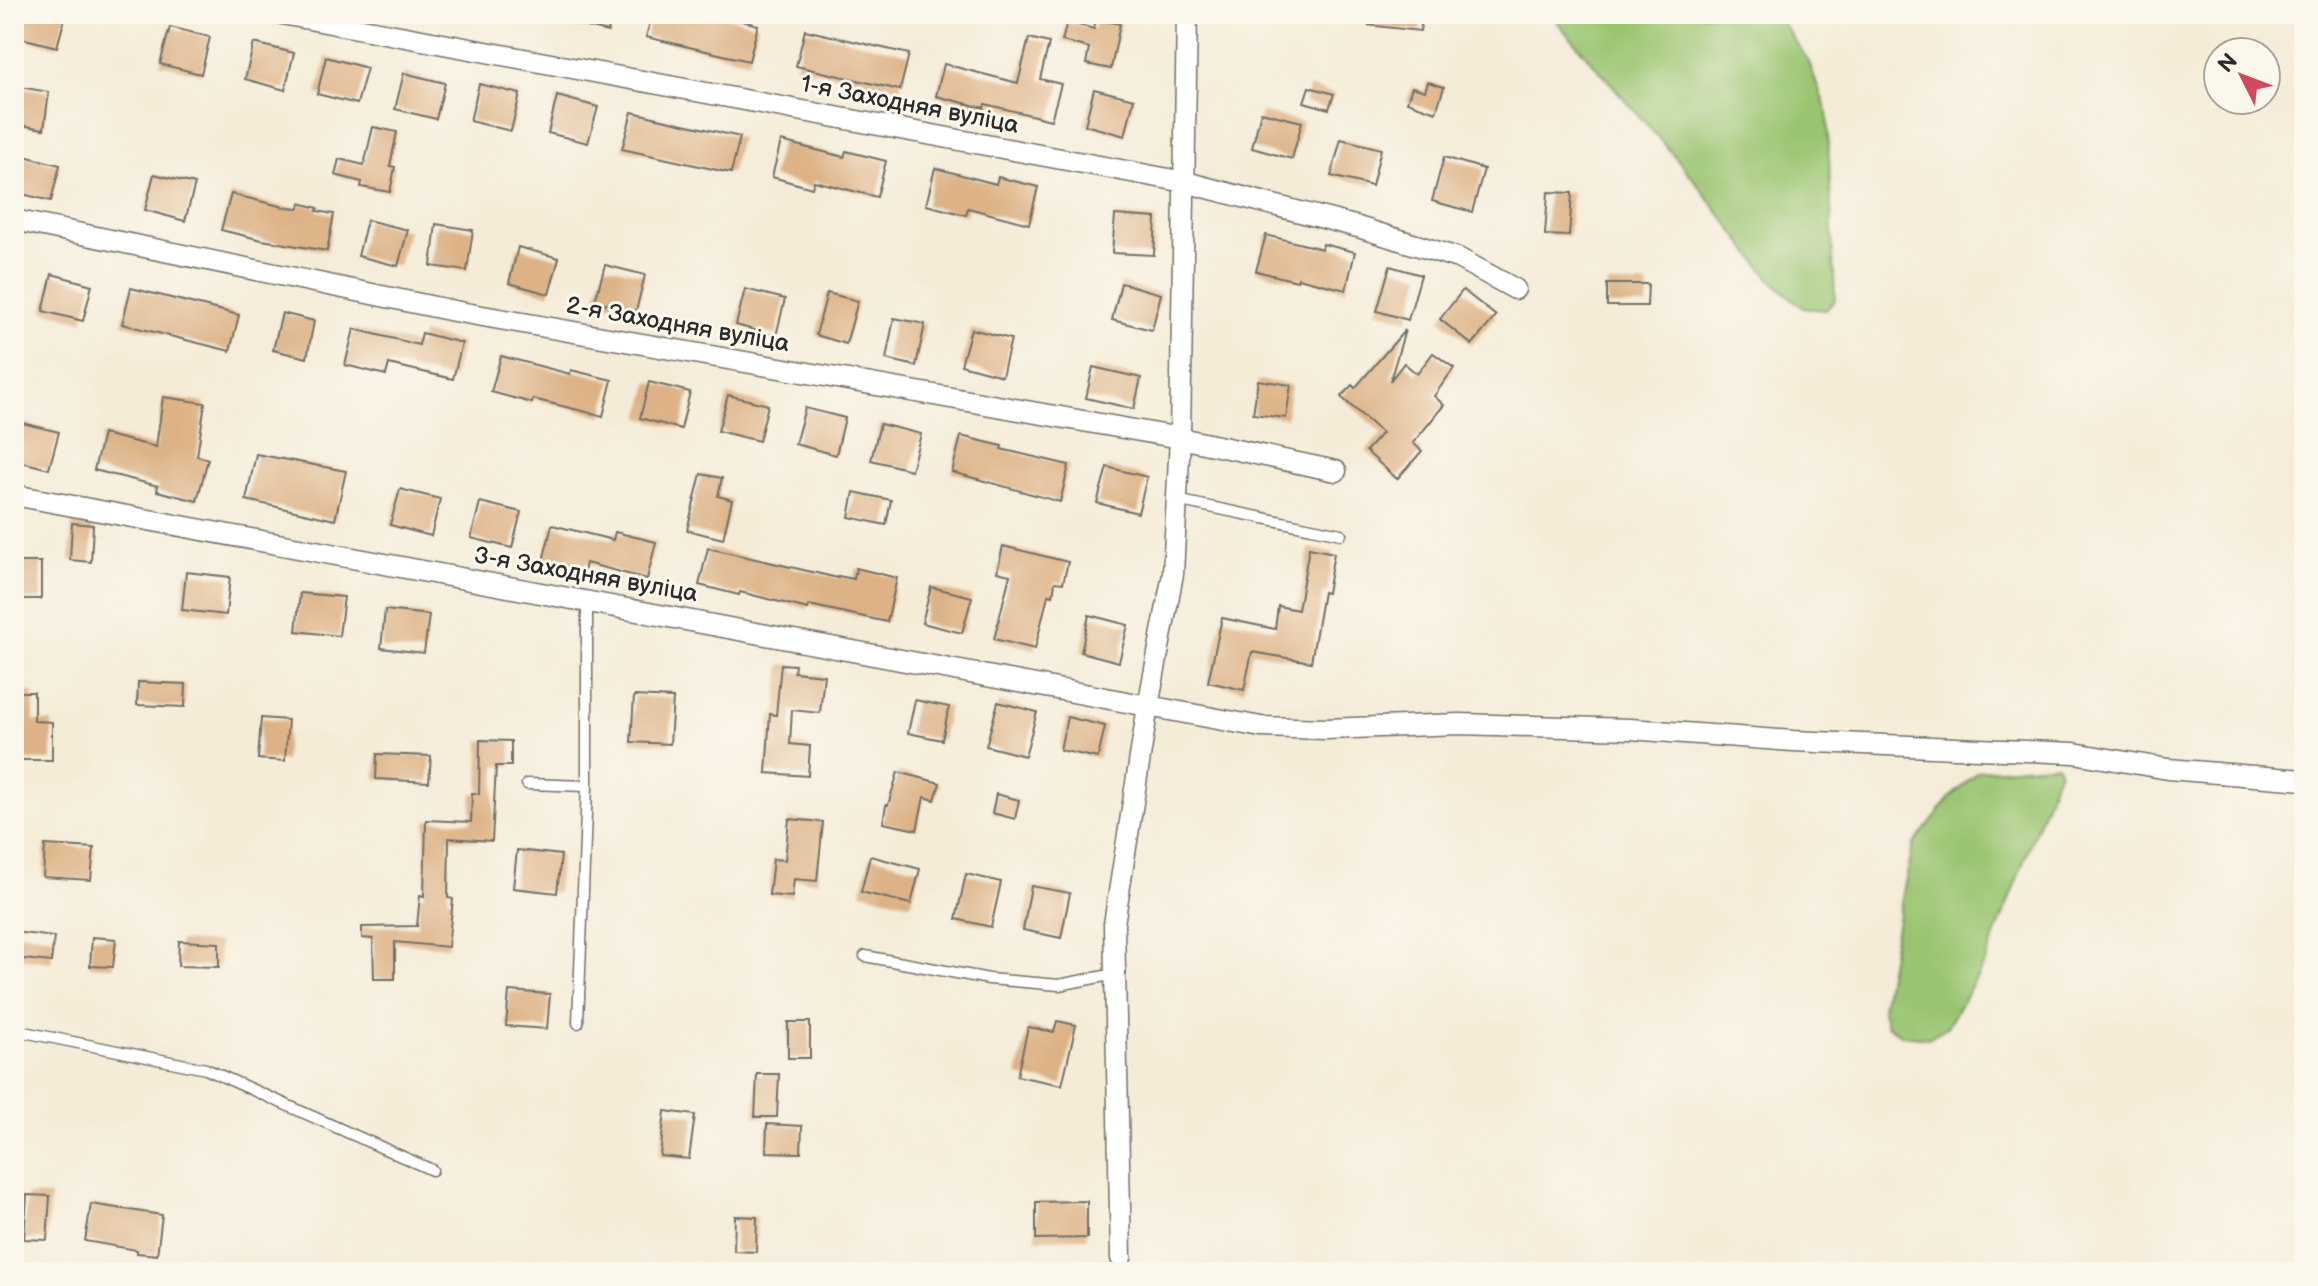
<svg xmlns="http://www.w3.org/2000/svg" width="2318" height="1286" font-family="'Balsamiq Sans',sans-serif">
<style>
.green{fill:#9ac470;stroke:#62784e;stroke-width:2}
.building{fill:#ddb286}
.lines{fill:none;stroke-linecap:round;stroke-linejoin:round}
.service-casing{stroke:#726f68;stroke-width:13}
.minor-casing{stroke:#726f68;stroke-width:23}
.service{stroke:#fff;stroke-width:10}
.minor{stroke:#fff;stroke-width:20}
.labels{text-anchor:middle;stroke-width:6;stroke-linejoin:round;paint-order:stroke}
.street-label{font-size:24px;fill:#2b2b2b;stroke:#fbf7ec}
</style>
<rect width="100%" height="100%" fill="#fbf7ec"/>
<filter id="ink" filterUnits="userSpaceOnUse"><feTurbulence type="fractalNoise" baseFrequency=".0125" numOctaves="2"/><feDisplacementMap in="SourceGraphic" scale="16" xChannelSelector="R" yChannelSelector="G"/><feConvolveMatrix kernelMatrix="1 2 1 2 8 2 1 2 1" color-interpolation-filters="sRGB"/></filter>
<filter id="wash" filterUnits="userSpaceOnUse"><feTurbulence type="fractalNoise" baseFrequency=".006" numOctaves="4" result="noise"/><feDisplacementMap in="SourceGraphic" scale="32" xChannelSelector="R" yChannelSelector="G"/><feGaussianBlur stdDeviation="1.8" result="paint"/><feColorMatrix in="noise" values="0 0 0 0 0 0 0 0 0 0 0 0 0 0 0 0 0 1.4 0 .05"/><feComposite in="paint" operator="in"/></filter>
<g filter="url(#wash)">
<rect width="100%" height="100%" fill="#f5ecd8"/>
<g class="green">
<path d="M1553 14H1773L1778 17 1808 60 1827 111 1835 300 1826 310 1803 308 1771 280 1684 167 1556 21Z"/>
<path d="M2057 764 2059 770 1984 965 1947 1027 1928 1038 1902 1035 1887 1025 1882 1008 1904 887 1914 844 1948 800 1978 771Z"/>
</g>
<g id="blocks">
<g class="building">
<path d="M23 14H66L57 47 17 37Z"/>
<path d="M560 14H613L608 32 559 20Z"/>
<path d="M652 14H715L758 25 749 61 646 37Z"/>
<path d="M1369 14H1423L1420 31 1368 25Z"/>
<path d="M1096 19 1120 24 1111 69 1086 64 1089 48 1062 41 1067 22 1094 29Z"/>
<path d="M170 27 210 37 201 74 160 64Z"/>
<path d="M805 30 909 54 900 90 796 66Z"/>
<path d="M1029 38 1049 43 1040 79 1061 84 1051 120 985 104 984 108 936 96 944 64 1018 83Z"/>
<path d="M254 43 294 53 285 90 245 79Z"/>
<path d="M326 57 367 68 357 104 317 94Z"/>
<path d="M404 73 445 83 436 119 395 109Z"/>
<path d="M1428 82 1444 87 1436 112 1407 102 1412 87 1425 91Z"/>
<path d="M479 84 520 94 511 131 470 121Z"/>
<path d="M14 86 49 92 44 129 14 124Z"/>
<path d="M1309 87 1334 94 1329 109 1304 102Z"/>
<path d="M1094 89 1134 99 1125 136 1085 125Z"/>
<path d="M557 96 598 107 588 143 548 133Z"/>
<path d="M632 112 740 137 731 173 622 149Z"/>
<path d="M1261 112 1302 122 1292 159 1252 148Z"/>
<path d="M373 127 397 132 390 166 395 167 390 192 361 187 362 182 335 175 339 159 364 165Z"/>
<path d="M1341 139 1381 149 1372 186 1331 176Z"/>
<path d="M781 141 844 157 846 151 886 161 877 197 814 181 812 188 772 177Z"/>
<path d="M20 155 60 165 51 201 14 192V178Z"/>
<path d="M1444 157 1484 169 1472 212 1432 201Z"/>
<path d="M935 168 996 184 998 177 1038 187 1029 224 968 208 966 215 926 205Z"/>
<path d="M154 174 195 184 185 221 145 210Z"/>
<path d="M1548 192 1572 193 1569 236 1545 235Z"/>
<path d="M231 194 284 207 299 208 300 203 318 208 317 211 334 214 327 251 262 240 221 230Z"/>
<path d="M1115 215 1156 218 1154 255 1112 253Z"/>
<path d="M367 220 408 230 398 266 358 256Z"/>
<path d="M436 224 473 230 467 271 431 266Z"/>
<path d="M1266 235 1322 249 1323 244 1355 252 1346 290 1298 278 1297 281 1256 271Z"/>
<path d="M518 247 559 258 549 294 509 283Z"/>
<path d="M605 265 645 275 636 311 595 301Z"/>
<path d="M1390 266 1421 275 1408 320 1377 311Z"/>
<path d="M52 274 92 285 83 321 43 311Z"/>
<path d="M1121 283 1161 294 1152 330 1112 320Z"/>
<path d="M1607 284H1648L1647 306H1607Z"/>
<path d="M131 288 239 315 230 351 122 324Z"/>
<path d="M745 289 785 299 776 336 736 325Z"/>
<path d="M1463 290 1496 316 1472 345 1440 319Z"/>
<path d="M827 293 858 301 846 344 816 335Z"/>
<path d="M282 313 314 321 307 358 273 350Z"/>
<path d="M894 318 925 324 916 366 886 359Z"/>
<path d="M354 329 419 345 422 333 462 343 453 379 389 364 386 375 345 365Z"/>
<path d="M971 329 1011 339 1002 376 961 365Z"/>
<path d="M1405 330 1390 381 1404 363 1417 374 1433 353 1454 368 1434 396 1444 405 1413 443 1422 451 1397 479 1366 451 1382 433 1341 397 1352 385 1355 388Z"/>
<path d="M501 356 570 374 571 370 612 380 603 416 533 399 532 403 491 392Z"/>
<path d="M1093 367 1141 378 1134 409 1086 398Z"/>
<path d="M1258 380 1291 385 1286 418 1253 414Z"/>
<path d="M649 382 690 392 681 429 640 418Z"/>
<path d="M728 395 768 405 759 441 718 431Z"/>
<path d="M163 397 205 403 197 456 208 459 197 501 157 491 158 486 94 470 103 434 156 447Z"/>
<path d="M805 408 845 418 836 455 795 444Z"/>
<path d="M18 422 59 432 49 469 14 460V439Z"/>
<path d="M880 424 921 434 911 470 871 460Z"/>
<path d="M961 436 1002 446 1001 449 1069 465 1060 502 952 472Z"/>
<path d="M256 454 346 471 335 520 246 500Z"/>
<path d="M1107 467 1147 477 1138 513 1097 503Z"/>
<path d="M701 474 722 478 718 496 732 500 723 539 687 530Z"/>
<path d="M400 489 440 499 431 536 390 525Z"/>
<path d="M854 492 891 500 886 525 849 517Z"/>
<path d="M480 502 521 512 512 548 471 538Z"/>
<path d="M72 523 93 525 91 562 70 560Z"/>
<path d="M552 525 613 540 615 532 656 542 647 579 586 563 584 572 543 561Z"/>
<path d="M1003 546 1068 562 1063 583 1055 582 1053 596 1048 595 1035 649 994 639 1010 575 997 572Z"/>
<path d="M708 548 838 578V576L854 579 856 568 897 578 887 622 809 605 808 609 740 592 739 595 699 585Z"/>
<path d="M1309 548 1334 553 1327 593 1323 592 1311 662 1252 652 1244 690 1208 682 1222 618 1275 629 1278 606 1298 610Z"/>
<rect x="14" y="562" width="27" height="37"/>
<path d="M186 572 230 577 226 615 182 610Z"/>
<path d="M931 587 972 597 962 633 922 623Z"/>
<path d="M300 593 344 597 339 636 296 631Z"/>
<path d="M385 610 429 615 424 653 381 648Z"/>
<path d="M1089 615 1128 625 1119 662 1081 652Z"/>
<path d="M781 664 795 665 794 672 824 675 820 713 792 710 790 744 810 746 808 776 766 773 770 714 776 715Z"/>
<path d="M138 682 186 684 185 707 137 705Z"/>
<path d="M14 692H34V721L52 722V760H14Z"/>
<path d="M634 696 673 698 670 744 631 742Z"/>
<path d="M915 700 949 707 942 740 908 733Z"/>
<path d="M998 702 1037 712 1025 756 986 746Z"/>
<path d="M1067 717 1105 726 1098 758 1060 750Z"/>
<path d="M261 718 288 720 285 761 258 759Z"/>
<path d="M480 740 511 741V766H496L492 841 449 838 448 898 453 899 448 947 395 942V979H374L373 939 362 938V927L417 926 420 895 424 896 426 820 471 822 472 793 479 794Z"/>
<path d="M377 754 431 756 429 782 376 779Z"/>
<path d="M898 772 940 783 935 800 924 797 917 830 883 823 886 805H888Z"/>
<path d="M996 794 1019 800 1015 819 992 813Z"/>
<path d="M789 819 823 822 817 881 794 879 792 897 769 895 773 859 785 860Z"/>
<path d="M45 845 94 848 91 880 43 877Z"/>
<path d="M517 850 561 855 557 893 513 888Z"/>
<path d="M870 856 920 869 911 904 861 892Z"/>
<path d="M966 874 1001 882 991 927 956 919Z"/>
<path d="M1031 886 1070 893 1061 938 1023 930Z"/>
<path d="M14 932 54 937 51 962 14 958Z"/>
<path d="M92 937 116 939 113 967 90 966Z"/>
<path d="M179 941 219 943V967L178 966Z"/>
<path d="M509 991 550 994 547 1029 506 1026Z"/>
<path d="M1057 1021 1076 1025 1062 1085 1017 1076 1028 1027 1054 1032Z"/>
<rect x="788" y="1022" width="22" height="36"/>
<path d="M757 1074H779L777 1117H755Z"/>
<path d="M665 1111 695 1115 689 1159 660 1156Z"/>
<path d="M767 1124 802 1126 801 1153 766 1152Z"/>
<path d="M27 1195 50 1196 47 1240 24 1239Z"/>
<path d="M1087 1201V1238L1036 1239V1202Z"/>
<path d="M91 1204 162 1215 157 1255 137 1253V1250L85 1241Z"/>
<path d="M735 1216 757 1217 756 1252 734 1251Z"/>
</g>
</g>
</g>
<g filter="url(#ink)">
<use href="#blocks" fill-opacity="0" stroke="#726f68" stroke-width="2"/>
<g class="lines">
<g class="service-casing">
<g id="service">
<path d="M1176 500 1341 534"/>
<path d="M527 784 587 786"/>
<path d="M865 956 989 979 1059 985 1115 974"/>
<path d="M578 1023 587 786V601"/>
<path d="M14 1030 206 1069 432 1170"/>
</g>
</g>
<g class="minor-casing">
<g id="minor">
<path d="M282 14 1185 182 1358 227 1458 258 1515 289"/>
<path d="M14 220 454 311 1180 438 1336 471"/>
<path d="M14 495 1261 727 1326 729 1460 724 1630 729 1793 741 2074 753 2168 769 2304 780"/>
<path d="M1121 1258 1114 924 1148 706 1173 574 1180 438 1187 14"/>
</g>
</g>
<use href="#service" class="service"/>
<use href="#minor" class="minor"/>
</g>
</g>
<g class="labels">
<g class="street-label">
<text transform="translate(910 104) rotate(11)" y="8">1-я Заходняя вуліца</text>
<text transform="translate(678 324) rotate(10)" y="8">2-я Заходняя вуліца</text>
<text transform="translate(586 574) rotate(10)" y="8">3-я Заходняя вуліца</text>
</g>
</g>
<rect width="2318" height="1286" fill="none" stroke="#fbf7ec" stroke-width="48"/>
<g transform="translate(2242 76) rotate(312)"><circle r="38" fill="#fbf7ec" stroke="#a8a59f" stroke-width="2"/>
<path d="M0-6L14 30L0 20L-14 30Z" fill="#d1495b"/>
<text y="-12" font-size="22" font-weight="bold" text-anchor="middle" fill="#2b2b2b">N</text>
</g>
</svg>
